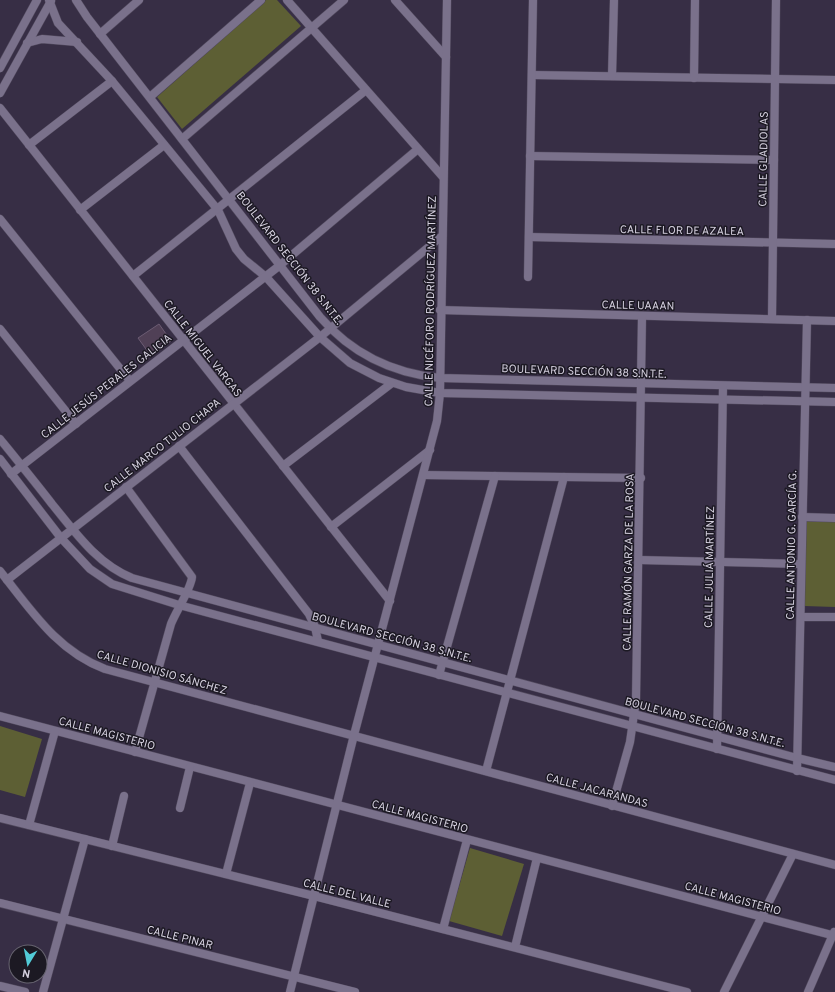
<svg xmlns="http://www.w3.org/2000/svg" width="835" height="992" font-family="Overpass,sans-serif">
<style>
.green{fill:#5d5f34}
.building{fill:#504056;stroke:#6c5c73}
.lines{fill:none;stroke-linecap:round;stroke-linejoin:round}
.street-casing{stroke:#524a5e;stroke-width:9}
.street{stroke:#7a718b;stroke-width:8}
.labels{text-anchor:middle;stroke-width:3;stroke-linejoin:round;paint-order:stroke}
.street-label{font-size:11px;fill:#d6d1e0;stroke:#1c1923}
</style>
<rect width="100%" height="100%" fill="#372e45"/>
<g class="green">
<path d="M266 0H277L301 26 182 129 157 97Z"/>
<path d="M806 521 835 522V607L804 606Z"/>
<path d="M0 726 42 739 25 797 0 790Z"/>
<path d="M470 848 524 864 502 936 449 921Z"/>
</g>
<path class="building" d="M159 324 171 341 151 356 138 338Z"/>
<g class="lines">
<g class="street-casing">
<g id="street">
<path d="M49 0 58 23 112 81 218 210 236 249 244 259 266 277 320 337 350 363 379 378 406 387 440 393 835 402"/>
<path d="M76 0 87 17 320 317C352 354 391 373 440 378L835 388"/>
<path d="M287 0 443 177"/>
<path d="M395 0 446 57"/>
<path d="M100 34 139 0"/>
<path d="M27 43 42 39 77 42"/>
<path d="M0 68 37 0"/>
<path d="M532 75 835 80"/>
<path d="M612 76 614 0"/>
<path d="M694 78 695 0"/>
<path d="M0 93 51 1"/>
<path d="M150 97 261 0"/>
<path d="M0 108 390 601"/>
<path d="M182 139 344 0"/>
<path d="M29 145 112 81"/>
<path d="M530 156 774 160"/>
<path d="M80 210 164 145"/>
<path d="M0 219 130 381"/>
<path d="M529 237 835 244"/>
<path d="M133 276 366 90"/>
<path d="M528 277 533 0"/>
<path d="M440 310 835 321"/>
<path d="M772 318 776 0"/>
<path d="M0 329 76 424"/>
<path d="M0 439C17 460 35 482 52 504 75 532 97 564 132 578L797 758 835 767"/>
<path d="M179 446 309 614 315 627 318 641"/>
<path d="M0 459 61 538 90 569 112 584 179 605 835 780"/>
<path d="M283 466 392 383"/>
<path d="M11 474 279 266 418 149"/>
<path d="M423 475 641 478"/>
<path d="M126 487 192 577C191 589 176 611 171 624L135 752"/>
<path d="M802 517 835 518"/>
<path d="M331 527 430 450"/>
<path d="M639 560 801 564"/>
<path d="M0 571C31 610 57 651 105 669L835 865"/>
<path d="M7 580 320 337 442 236"/>
<path d="M801 617H835"/>
<path d="M439 675 495 476"/>
<path d="M0 716 835 936"/>
<path d="M717 749 723 386"/>
<path d="M486 771 564 477"/>
<path d="M797 771 807 320"/>
<path d="M612 806 630 742 636 700 642 316"/>
<path d="M180 808 190 767"/>
<path d="M0 818 314 896 687 992"/>
<path d="M29 825 55 731"/>
<path d="M112 846 124 796"/>
<path d="M226 874 250 783"/>
<path d="M0 903 355 992"/>
<path d="M443 929 467 840"/>
<path d="M515 947 537 858"/>
<path d="M0 986 25 992"/>
<path d="M43 992 85 839"/>
<path d="M290 992 354 735 437 421 440 393 447 0"/>
<path d="M724 992 793 854"/>
<path d="M808 992 834 932"/>
</g>
</g>
<use href="#street" class="street"/>
</g>
<g class="labels">
<g class="street-label">
<text transform="translate(763 159) rotate(-89)" y="4">CALLE GLADIOLAS</text>
<text transform="translate(682 230) rotate(1)" y="4">CALLE FLOR DE AZALEA</text>
<text transform="translate(290 258) rotate(52)" y="4">BOULEVARD SECCIÓN 38 S.N.T.E.</text>
<text transform="translate(430 301) rotate(-89)" y="4">CALLE NICÉFORO RODRÍGUEZ MARTÍNEZ</text>
<text transform="translate(638 305) rotate(1)" y="4">CALLE UAAAN</text>
<text transform="translate(203 348) rotate(52)" y="4">CALLE MIGUEL VARGAS</text>
<text transform="translate(584 371) rotate(2)" y="4">BOULEVARD SECCIÓN 38 S.N.T.E.</text>
<text transform="translate(106 386) rotate(-38)" y="4">CALLE JESÚS PERALES GALICIA</text>
<text transform="translate(162 445) rotate(-38)" y="4">CALLE MARCO TULIO CHAPA</text>
<text transform="translate(791 545) rotate(-89)" y="4">CALLE ANTONIO G. GARCÍA G.</text>
<text transform="translate(628 562) rotate(-89)" y="4">CALLE RAMÓN GARZA DE LA ROSA</text>
<text transform="translate(709 567) rotate(-89)" y="4">CALLE JULIÁ MARTÍNEZ</text>
<text transform="translate(392 637) rotate(15)" y="4">BOULEVARD SECCIÓN 38 S.N.T.E.</text>
<text transform="translate(162 672) rotate(16)" y="4">CALLE DIONISIO SÁNCHEZ</text>
<text transform="translate(705 722) rotate(15)" y="4">BOULEVARD SECCIÓN 38 S.N.T.E.</text>
<text transform="translate(107 733) rotate(15)" y="4">CALLE MAGISTERIO</text>
<text transform="translate(597 790) rotate(15)" y="4">CALLE JACARANDAS</text>
<text transform="translate(420 816) rotate(15)" y="4">CALLE MAGISTERIO</text>
<text transform="translate(347 893) rotate(14)" y="4">CALLE DEL VALLE</text>
<text transform="translate(733 898) rotate(15)" y="4">CALLE MAGISTERIO</text>
<text transform="translate(180 937) rotate(14)" y="4">CALLE PINAR</text>
</g>
</g>
<g transform="translate(28 964) rotate(190)"><circle r="19" fill="#1c1923" stroke="#66636f"/>
<path d="M0-3L7 15L0 10L-7 15Z" fill="#52cbd7"/>
<text y="-6" font-size="11" font-weight="bold" text-anchor="middle" fill="#d6d1e0">N</text>
</g>
</svg>
